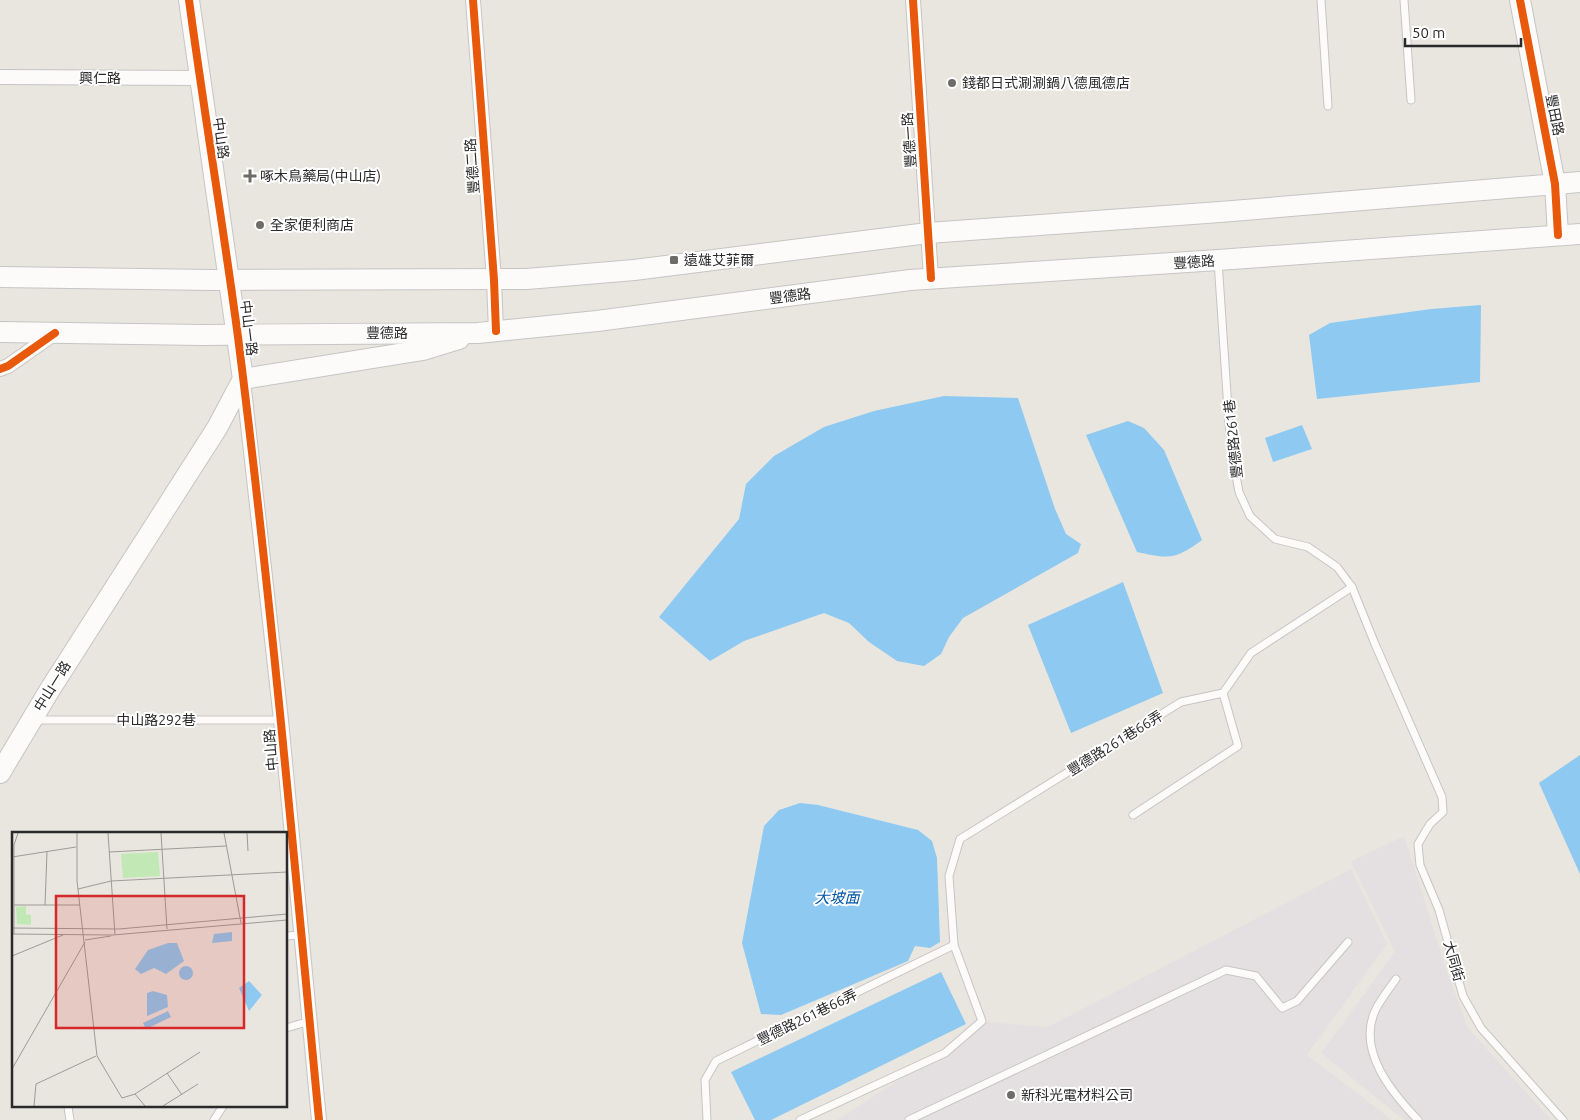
<svg xmlns="http://www.w3.org/2000/svg" width="1580" height="1120" font-family="Ubuntu,'Noto Sans TC',sans-serif">
<style>
.industrial{fill:#e4e0e2}
.water{fill:#8dc9f0}
.lines{fill:none;stroke-linecap:round;stroke-linejoin:round}
.lane-casing{stroke:#c6c5c5;stroke-width:9}
.street-casing{stroke:#c6c5c5;stroke-width:16}
.secondary-casing{stroke:#c6c5c5;stroke-width:22}
.lane{stroke:#fcfbfa;stroke-width:7}
.street{stroke:#fcfbfa;stroke-width:14}
.secondary{stroke:#fcfbfa;stroke-width:20}
.cycleway-casing{stroke:#fff;stroke-width:11}
.cycleway{stroke:#e8590c;stroke-width:8}
.poi-dot{fill:#6d6c69;stroke:#fff;stroke-width:2}
.labels{text-anchor:middle;stroke-width:4;stroke-linejoin:round;paint-order:stroke}
.street-label{font-size:14px;fill:#2a2a2a;stroke:#fff}
.poi-label{font-size:14px;fill:#2a2a2a;stroke:#fff;text-anchor:start}
.water-label{font-size:15px;font-style:italic;fill:#0256a5;stroke:#fff}
.inset-road{fill:none;stroke:#9d9b97;stroke-width:1}
.view{fill:#d62828;fill-opacity:0.15;stroke:#d62828;stroke-width:2.5}
.inset-edge{fill:none;stroke:#2a2a2a;stroke-width:2.5}
</style>
<rect width="100%" height="100%" fill="#e9e6df"/>
<g class="industrial">
<path d="M1404 836 1447 972 1468 1028 1551 1120H1404L1321 1053 1395 952 1351 861Z"/>
<path d="M1351 869 1387 944 1307 1055 1392 1120H837L988 1022 1048 1027Z"/>
</g>
<g class="water">
<path d="M1481 305 1480 382 1317 399 1309 335 1330 323 1431 309Z"/>
<path d="M944 396 1018 398 1055 509 1066 534 1081 544 1078 553 963 618 949 637 941 654 924 666 897 661 869 642 849 623 824 613 744 641 710 661 659 617 739 519 746 484 774 456 824 427 874 411Z"/>
<path d="M1128 421 1144 428 1164 450 1202 540C1175 560 1169 559 1137 552L1086 435Z"/>
<path d="M1302 425 1312 449 1273 462 1265 438Z"/>
<path d="M1123 582 1163 693 1071 733 1028 625Z"/>
<path d="M1580 755V874L1539 783Z"/>
<path d="M800 803 818 805 918 830 932 841 937 858 940 942 930 948 915 946 908 961 781 1015 761 1014 742 943 764 826 779 810Z"/>
<path d="M941 972 966 1024 771 1120H755L731 1072Z"/>
</g>
<g class="lines">
<g class="lane-casing">
<g id="lane">
<path d="M1321 0 1328 106"/>
<path d="M1404 0 1411 100"/>
<path d="M1218 261 1229 424 1234 464 1239 492 1250 516 1275 539 1308 547 1337 567 1352 587 1375 644 1442 797 1443 812 1430 824 1418 844 1420 865 1439 910 1463 996 1481 1028 1563 1120"/>
<path d="M36 720H281"/>
<path d="M1133 815 1238 746 1223 693"/>
<path d="M286 936 302 935"/>
<path d="M1396 979C1389 989 1380 1000 1375 1011 1357 1051 1392 1093 1418 1120"/>
<path d="M286 1028 310 1021"/>
<path d="M68 1107 70 1120"/>
<path d="M214 1120 223 1106"/>
<path d="M707 1120 705 1080 716 1061 954 945"/>
<path d="M800 1120 945 1053 982 1021 954 945 949 876 960 839 1181 702 1223 693 1251 653 1352 587"/>
<path d="M909 1120 1226 970 1256 976 1282 1008 1297 1001 1348 942"/>
</g>
</g>
<g class="street-casing">
<g id="street">
<path d="M473 0 494 280 496 331"/>
<path d="M913 0 931 278"/>
<path d="M0 77 200 78"/>
<path d="M0 369 8 366 55 333"/>
<path d="M243 380 281 720 319 1120"/>
</g>
</g>
<g class="secondary-casing">
<g id="secondary">
<path d="M1520 0 1555 184 1558 235"/>
<path d="M0 277 212 280 527 279 634 270 928 233 1220 212 1580 182"/>
<path d="M0 332 202 335 478 333 597 321 910 280 1218 260 1580 234"/>
<path d="M243 379 423 350 459 339"/>
<path d="M0 773 49 691 217 428 243 379 189 0"/>
</g>
</g>
<use href="#lane" class="lane"/>
<use href="#street" class="street"/>
<use href="#secondary" class="secondary"/>
<g class="cycleway-casing">
<g id="cycleway">
<path d="M189 0C204 112 223 224 238 337 271 597 294 859 319 1120"/>
<path d="M473 0 494 280 496 331"/>
<path d="M913 0 931 278"/>
<path d="M1520 0 1555 184 1558 235"/>
<path d="M0 369 8 366 55 333"/>
</g>
</g>
<use href="#cycleway" class="cycleway"/>
</g>
<g class="poi-dot">
<circle cx="952" cy="83" r="5"/>
<path d="M247.5 168.5h5v5h5v5h-5v5h-5v-5h-5v-5h5z"/>
<circle cx="260" cy="225" r="5"/>
<rect x="669" y="255" width="10" height="10" rx="2.5"/>
<circle cx="1011" cy="1095" r="5"/>
</g>
<g class="labels">
<g class="street-label">
<text x="100" y="83">興仁路</text>
<text transform="translate(1555 115) rotate(79)" y="5">豐田路</text>
<text transform="translate(221 138) rotate(82)" y="5">中山路</text>
<text transform="translate(909 140) rotate(-94)" y="5">豐德一路</text>
<text transform="translate(472 166) rotate(-94)" y="5">豐德二路</text>
<text transform="translate(1194 262) rotate(-4)" y="5">豐德路</text>
<text transform="translate(790 296) rotate(-7)" y="5">豐德路</text>
<text transform="translate(249 328) rotate(83)" y="5">中山一路</text>
<text x="387" y="338">豐德路</text>
<text transform="translate(1233 439) rotate(-96)" y="5">豐德路261巷</text>
<text transform="translate(52 686) rotate(-58)" y="5">中山一路</text>
<text x="156" y="725">中山路292巷</text>
<text transform="translate(1115 743) rotate(-32)" y="5">豐德路261巷66弄</text>
<text transform="translate(271 750) rotate(-95)" y="5">中山路</text>
<text transform="translate(1454 961) rotate(74)" y="5">大同街</text>
<text transform="translate(807 1017) rotate(-26)" y="5">豐德路261巷66弄</text>
</g>
<g class="poi-label">
<text x="962" y="88">錢都日式涮涮鍋八德風德店</text>
<text x="260" y="181">啄木鳥藥局(中山店)</text>
<text x="270" y="230">全家便利商店</text>
<text x="684" y="265">遠雄艾菲爾</text>
<text x="1021" y="1100">新科光電材料公司</text>
</g>
<g class="water-label">
<text x="837" y="903">大坡面</text>
</g>
</g>
<g transform="translate(12 832)">
<rect width="275" height="275" fill="#e9e6df"/>
<path d="M146 20 148 44 111 46 109 22ZM14 74V82L19 83V93L5 92 4 75Z" fill="#c2e8b5"/>
<path d="M220 100V109L200 111 202 102ZM156 111H165L172 129 154 142 142 136 129 142 123 137 136 118ZM167 141a7 7 0 1 1 14 0a7 7 0 1 1-14 0ZM237 149 250 163 237 179 227 156ZM141 159 155 163 156 175 135 184V161ZM156 179 159 185 134 197 131 191Z" fill="#8dc9f0"/>
<path class="inset-road" d="M65 1V49L85 224 110 266 123 262 133 274M96 1 103 103M149 1 155 97M212 1 229 91M235 1 236 19M97 20 214 14M0 25 64 15M66 57 99 49 275 40M2 73H68M33 73 35 20M0 96 107 97 275 82M0 102 101 103 275 88M2 102V13L6 1M73 108 99 104M0 124 51 103M0 237 73 110M155 241 170 263M123 262 188 220M22 274 24 252 84 224M151 274 186 252"/>
<path class="view" d="M44 64H232V196H44Z"/>
<rect width="275" height="275" class="inset-edge"/>
</g>
<path d="M1405 38v8h116v-8" fill="none" stroke="#2a2a2a" stroke-width="2.5"/>
<text x="1412" y="38" font-size="15" fill="#2a2a2a" stroke="#ffffff" stroke-width="4" paint-order="stroke">50 m</text>
</svg>
